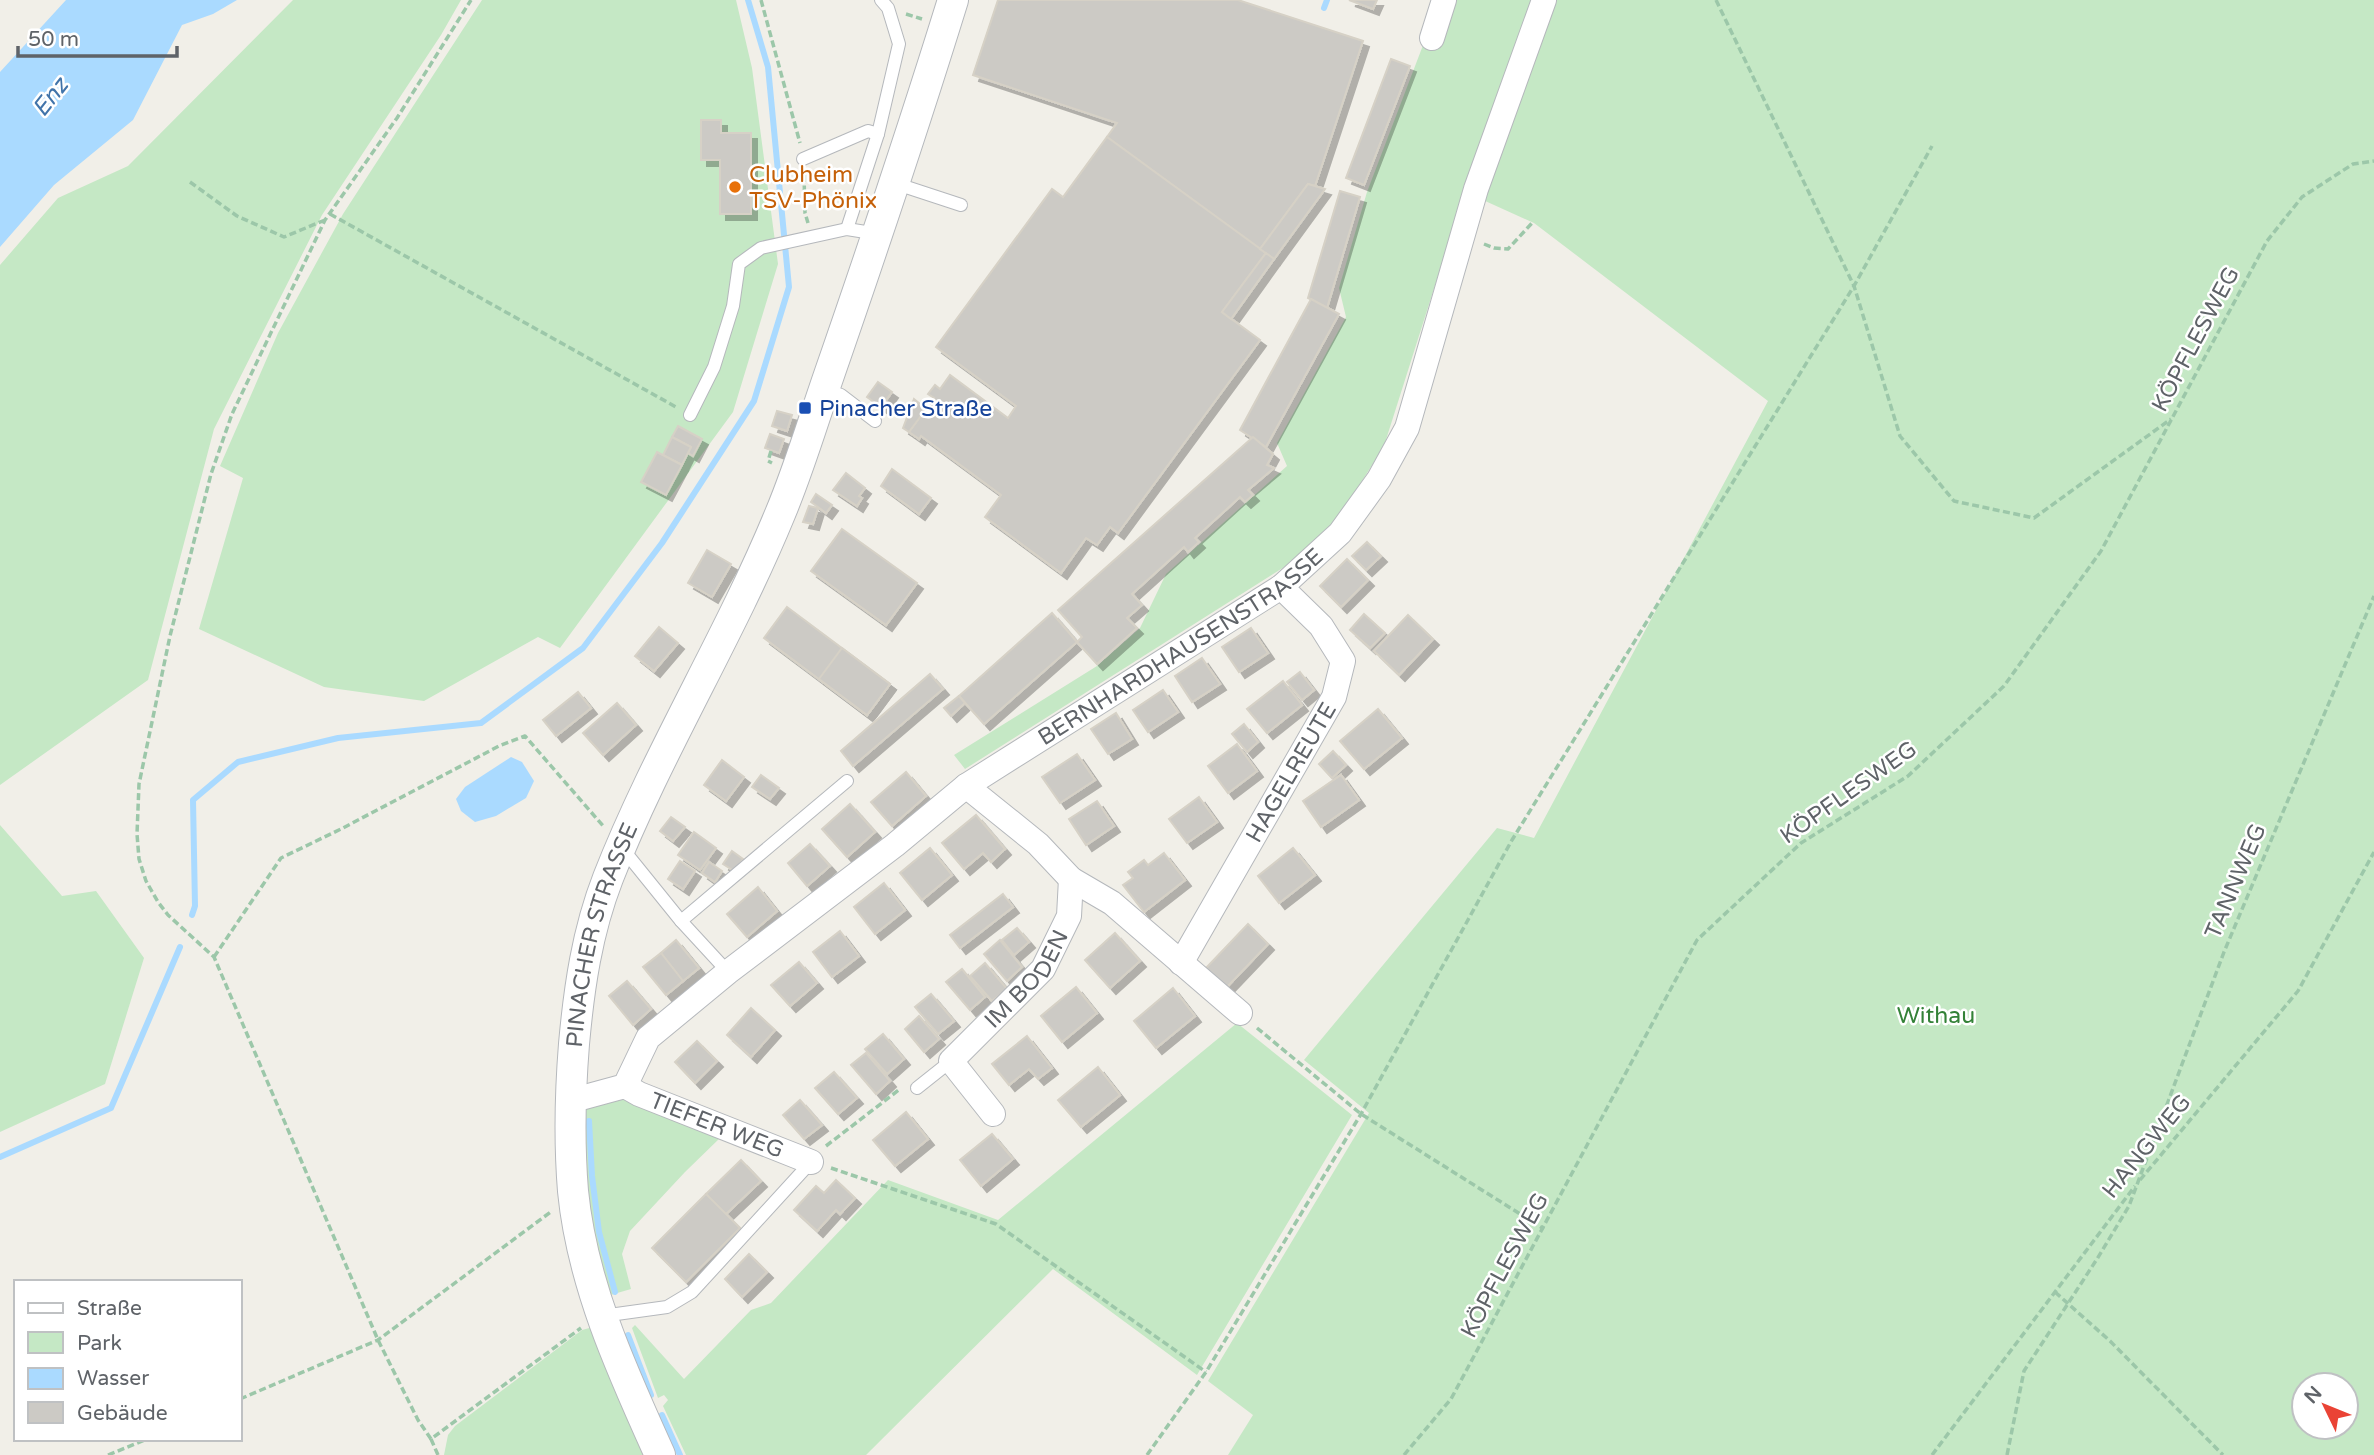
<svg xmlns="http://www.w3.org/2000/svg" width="2374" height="1455" font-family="'Varela Round',sans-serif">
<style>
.green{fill:#c5e8c5;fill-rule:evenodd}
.water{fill:#aadaff}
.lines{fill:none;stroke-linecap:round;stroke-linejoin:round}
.stream{stroke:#aadaff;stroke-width:6}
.building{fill:#cccac5;stroke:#d6d1c6;stroke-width:2;filter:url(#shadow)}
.service-casing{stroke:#b5b8bc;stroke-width:14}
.minor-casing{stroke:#b5b8bc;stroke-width:26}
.tertiary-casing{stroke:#b5b8bc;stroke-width:32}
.path{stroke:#9cc7a9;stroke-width:3.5;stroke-dasharray:7 3.5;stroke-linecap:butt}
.service{stroke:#fff;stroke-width:12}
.minor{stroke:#fff;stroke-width:24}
.tertiary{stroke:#fff;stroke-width:30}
.food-dot{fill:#e8710a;stroke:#fff;stroke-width:2.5}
.transit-dot{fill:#1a4fb4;stroke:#fff;stroke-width:2.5}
.labels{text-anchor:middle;stroke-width:5;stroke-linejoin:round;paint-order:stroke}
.food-label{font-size:23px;fill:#c56008;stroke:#fff;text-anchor:start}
.street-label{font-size:23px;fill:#5f6368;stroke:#fff}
.transit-label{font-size:23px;fill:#164399;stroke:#fff;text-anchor:start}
.park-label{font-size:23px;fill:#348238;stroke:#fff}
.water-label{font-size:24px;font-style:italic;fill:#4174aa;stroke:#fff}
</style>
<defs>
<filter id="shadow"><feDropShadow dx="6" dy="6" stdDeviation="0" flood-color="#0004"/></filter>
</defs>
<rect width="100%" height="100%" fill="#f1efe8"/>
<g class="green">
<path d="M293 0H461L441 35 322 215 214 429 148 680 0 785V265L58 198 128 166Z"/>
<path d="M482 0H736L752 68 778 264 733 412 560 648 538 637 424 701 324 687 199 629 243 478 220 466 278 333 343 214Z"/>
<path d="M1451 0H1535L1458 213 1384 446 1330 532 1289 564 965 769 954 755 1097 666 1140 628 1166 574 1287 466 1277 443 1346 317 1339 288 1367 192 1425 40Z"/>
<path d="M1556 0H2374V1455H1228L1253 1415 1208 1381 1369 1113 1304 1060 1497 828 1534 838 1768 401 1534 223 1483 200ZM2304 1385H2346V1427H2304Z"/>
<path d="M0 825 62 896 96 891 144 958 105 1084 0 1132Z"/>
<path d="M1237 1023 1352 1115 1197 1375 1053 1269 866 1455H686L663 1406 668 1400 664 1395 658 1398 632 1328 635 1325 684 1379 751 1310 771 1303 888 1180 998 1220Z"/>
<path d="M628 1096 721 1137 685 1172 630 1231 622 1254 631 1289 607 1296 592 1234 584 1176 581 1116 591 1103Z"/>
<path d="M593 1327 649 1455H444L448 1435 455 1426 582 1330Z"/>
</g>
<g class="water">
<path d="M66 0H237L213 14 182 25 133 120 54 185 0 247V72Z"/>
<path d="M511 757 522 762 534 781 526 798 496 816 475 822 461 811 456 799 465 787Z"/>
</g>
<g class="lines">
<g class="stream">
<path d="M1324 8 1327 0"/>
<path d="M192 915 195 906 193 800 238 762 338 738 481 723 583 648 662 543 754 401 789 287 768 67 748 0"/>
<path d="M589 1121 592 1176 599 1232 615 1292"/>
<path d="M0 1157 111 1108 180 947"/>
<path d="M628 1335 651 1395"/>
<path d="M662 1415 680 1455"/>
</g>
</g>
<g class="building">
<path d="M998 0H1238L1363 41 1315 186 1308 184 1260 249 1107 137 1117 123 973 75Z"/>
<path d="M1349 0H1377L1373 9Z"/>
<path d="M1391 59 1410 66 1364 185 1346 178Z"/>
<path d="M701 120H721V133H751V214H720V160H701Z"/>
<path d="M1107 137 1266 253 1222 312 1260 340 1118 533 1110 527 1097 545 1086 538 1061 573 985 517 1001 495 921 436 919 439 909 432 934 398 928 394 935 385 940 389 950 375 1008 418 1016 406 936 347 1052 189 1063 197Z"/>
<path d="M1308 184 1325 189 1274 259 1260 249Z"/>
<path d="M1340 191 1360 197 1327 308 1308 298Z"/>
<path d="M1266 253 1274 259 1231 319 1222 312Z"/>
<path d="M1311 299 1339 314 1266 447 1240 430Z"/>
<path d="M878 382 892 392 881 407 867 397Z"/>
<path d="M914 399 926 409 909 432 903 428Z"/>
<path d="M777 411 792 415 787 431 772 426Z"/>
<path d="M678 426 702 439 693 456 688 453 691 447 672 437Z"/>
<path d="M770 434 784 439 779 453 765 448Z"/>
<path d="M672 437 691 447 682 465 663 455Z"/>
<path d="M1253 437 1273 454 1267 465 1274 468 1248 490 1253 495 1245 502 1240 497 1195 538 1199 542 1188 552 1184 547 1132 594 1142 605 1127 618 1137 628 1097 664 1077 642 1082 637 1058 610Z"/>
<path d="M657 452 682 465 666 495 641 482Z"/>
<path d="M892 469 931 498 919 514 881 486Z"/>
<path d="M846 473 865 488 859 496 862 498 857 506 833 490Z"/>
<path d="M816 494 832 505 826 513 811 502Z"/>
<path d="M809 506 818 508 813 524 803 522Z"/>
<path d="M842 529 917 583 886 625 811 571Z"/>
<path d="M1367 542 1381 556 1366 570 1352 556Z"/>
<path d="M707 550 731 564 712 597 688 583Z"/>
<path d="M1347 559 1368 580 1341 607 1320 586Z"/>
<path d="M787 607 890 684 867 715 764 638Z"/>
<path d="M1052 613 1077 642 984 724 959 696Z"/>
<path d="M1364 614 1385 633 1370 648 1350 630Z"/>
<path d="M1408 615 1433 639 1399 675 1374 651Z"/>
<path d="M659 627 678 643 654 671 635 656Z"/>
<path d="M1251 628 1268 653 1239 672 1222 647Z"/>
<path d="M842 648 890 684 867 715 819 679Z"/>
<path d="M1202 658 1220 684 1192 702 1175 676Z"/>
<path d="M1300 672 1314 690 1302 700 1287 682Z"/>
<path d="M930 674 943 689 853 766 841 751Z"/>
<path d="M1283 681 1302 705 1267 733 1247 709Z"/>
<path d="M1163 690 1178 712 1148 732 1133 710Z"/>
<path d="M578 692 591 708 556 736 543 720Z"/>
<path d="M959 696 965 703 951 716 944 708Z"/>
<path d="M617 703 636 725 603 755 583 733Z"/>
<path d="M1378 709 1402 738 1364 769 1340 741Z"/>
<path d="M1116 713 1132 739 1108 754 1091 729Z"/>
<path d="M1244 724 1258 742 1247 752 1232 734Z"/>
<path d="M1237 744 1257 771 1228 793 1208 766Z"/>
<path d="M1333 751 1346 765 1332 778 1319 764Z"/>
<path d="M1077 754 1095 780 1060 803 1042 777Z"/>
<path d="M722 760 744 777 726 801 704 785Z"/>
<path d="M906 772 926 796 892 826 871 802Z"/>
<path d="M761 775 779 788 770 799 752 787Z"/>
<path d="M1341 775 1359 800 1321 827 1303 801Z"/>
<path d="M1199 797 1217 822 1187 843 1169 819Z"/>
<path d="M1097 801 1114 826 1086 845 1069 819Z"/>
<path d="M850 804 875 832 847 857 822 829Z"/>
<path d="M976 815 1005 849 991 862 983 853 964 869 942 843Z"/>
<path d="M671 817 685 827 673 841 660 831Z"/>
<path d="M694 832 716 848 700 870 678 855Z"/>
<path d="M810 844 830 866 807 886 788 863Z"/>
<path d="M930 848 952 875 922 900 900 873Z"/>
<path d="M1293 848 1315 875 1279 903 1258 876Z"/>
<path d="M732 851 743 859 734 871 723 864Z"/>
<path d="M1164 853 1185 880 1144 912 1123 885 1133 878 1128 872 1144 860 1148 865Z"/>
<path d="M680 861 695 871 683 889 668 879Z"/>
<path d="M709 862 722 871 715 882 702 873Z"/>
<path d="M884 883 905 910 875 934 854 907Z"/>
<path d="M758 887 777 911 747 937 727 914Z"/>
<path d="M1003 894 1013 907 960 948 950 935Z"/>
<path d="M1248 924 1268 944 1226 988 1206 968Z"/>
<path d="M1017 928 1029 942 1014 955 1002 940Z"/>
<path d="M840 931 859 956 832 977 813 952Z"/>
<path d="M1115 933 1140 961 1110 988 1085 960Z"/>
<path d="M676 940 699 968 683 981 661 953Z"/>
<path d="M1000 940 1022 967 1007 981 984 954Z"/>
<path d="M661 953 683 981 666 995 643 967Z"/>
<path d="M799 962 817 983 790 1006 771 985Z"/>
<path d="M985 963 1007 989 992 1001 970 976Z"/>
<path d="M962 969 985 997 970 1010 946 982Z"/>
<path d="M627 981 651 1009 633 1025 609 996Z"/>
<path d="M1076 987 1097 1013 1062 1042 1041 1016Z"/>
<path d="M1173 988 1195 1016 1156 1048 1134 1021Z"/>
<path d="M931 994 954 1021 938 1034 915 1007Z"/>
<path d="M751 1008 775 1030 751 1057 727 1035Z"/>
<path d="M919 1016 939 1039 924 1052 905 1029Z"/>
<path d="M883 1034 904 1059 887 1074 865 1049Z"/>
<path d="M1027 1036 1052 1068 1038 1079 1029 1069 1009 1085 992 1064Z"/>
<path d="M697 1041 717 1061 695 1083 675 1062Z"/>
<path d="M866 1053 890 1081 876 1094 851 1065Z"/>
<path d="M1098 1067 1120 1095 1081 1127 1058 1100Z"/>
<path d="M834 1072 857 1098 838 1114 815 1088Z"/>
<path d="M800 1100 822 1125 804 1139 783 1115Z"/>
<path d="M906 1112 928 1139 895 1166 873 1140Z"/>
<path d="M992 1134 1013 1159 981 1186 960 1160Z"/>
<path d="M741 1160 761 1181 726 1214 706 1194Z"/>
<path d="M836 1180 855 1198 840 1214 836 1210 817 1231 794 1210 816 1186 824 1193Z"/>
<path d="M706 1194 740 1228 686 1282 652 1248Z"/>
<path d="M749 1254 767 1272 742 1297 725 1279Z"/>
</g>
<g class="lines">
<g class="service-casing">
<g id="service">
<path d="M803 159 868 131 878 134"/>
<path d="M894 183 961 205"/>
<path d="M847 229 878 134 899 44 888 8 881 0"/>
<path d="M824 389 841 395 875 421"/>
<path d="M690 415 714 367 733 306 739 264 761 248 847 229 878 234"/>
<path d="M622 848 681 921 728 972"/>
<path d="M681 921 847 781"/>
<path d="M917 1088 951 1061"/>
<path d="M602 1316 667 1307 692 1292 811 1162"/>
</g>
</g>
<g class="minor-casing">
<g id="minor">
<path d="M1432 38 1444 0"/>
<path d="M966 786 1038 844 1071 879 1112 903 1240 1013"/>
<path id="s1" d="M1181 963 1334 697 1343 661 1321 626 1281 587"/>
<path id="s2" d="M625 1086 639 1094 811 1162"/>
<path id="s3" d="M570 1101 625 1086 648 1038 728 972 895 845 966 786 1281 587 1340 533 1379 479 1407 428 1476 189 1544 0"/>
<path id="s4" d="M993 1114 951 1061 1043 969 1069 916 1071 879"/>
</g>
</g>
<g class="tertiary-casing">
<g id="tertiary">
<path id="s5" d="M660 1455C622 1371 582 1284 573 1191 569 1142 570 1094 574 1044 579 988 587 932 608 878 657 753 729 638 780 514 799 469 813 421 829 375 872 251 914 126 953 0"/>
</g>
</g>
<g class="path">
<path d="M761 0 800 143"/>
<path d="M1716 0 1854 286 1900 436 1954 501 2034 518 2171 419"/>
<path d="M906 14 922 19"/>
<path d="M804 175 805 213 808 223"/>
<path d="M190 182 237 216 284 237 325 220"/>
<path d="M330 214 676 407"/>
<path d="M1484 244 1494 248 1508 249 1533 222"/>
<path d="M771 451 768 461 772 463"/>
<path d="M214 957 281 858 341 829 499 746 525 736 604 827"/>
<path d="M1257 1028 1361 1114 1544 1229"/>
<path d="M826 1146 900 1089"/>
<path d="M831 1168 996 1224 1206 1372"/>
<path d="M2140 1180 2298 991 2374 852"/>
<path d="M2055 1292 2110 1341 2223 1455"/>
<path d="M240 1399 378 1340 552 1211"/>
<path d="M431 1439 418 1420 378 1340 214 957 168 915 158 902 146 881 139 859 137 834 139 784 170 636 211 474 232 414 325 220 397 118 471 0"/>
<path d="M108 1455 147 1439"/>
<path d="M438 1455 431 1439 581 1328"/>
<path d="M1147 1455 1206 1372 1361 1114 1512 840 1854 286 1932 146"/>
<path d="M1404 1455 1451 1399 1697 940 1801 843 1908 776 2004 686 2101 551 2267 241 2302 197 2353 164 2374 161"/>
<path d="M1932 1455 2135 1186"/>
<path d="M2007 1455 2024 1371 2097 1259 2129 1206 2224 952 2374 596"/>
</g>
<use href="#service" class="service"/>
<use href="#minor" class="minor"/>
<use href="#tertiary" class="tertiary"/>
</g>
<circle class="food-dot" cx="735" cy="187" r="7"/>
<rect class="transit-dot" x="798" y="401" width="14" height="14" rx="3.5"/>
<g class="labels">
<g class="food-label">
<text x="749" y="182">Clubheim<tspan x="749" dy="26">TSV-Phönix</tspan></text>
</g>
<g class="street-label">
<text transform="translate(2195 339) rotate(-62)" y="8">KÖPFLESWEG</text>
<text dy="8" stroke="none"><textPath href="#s3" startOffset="772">BERNHARDHAUSENSTRASSE</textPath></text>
<text dy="8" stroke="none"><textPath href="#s1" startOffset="220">HAGELREUTE</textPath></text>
<text transform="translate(1848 792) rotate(-35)" y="8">KÖPFLESWEG</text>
<text transform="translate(2235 881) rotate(-67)" y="8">TANNWEG</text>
<text dy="8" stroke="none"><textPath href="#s5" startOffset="539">PINACHER STRASSE</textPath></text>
<text dy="8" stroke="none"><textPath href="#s4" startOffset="180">IM BODEN</textPath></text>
<text dy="8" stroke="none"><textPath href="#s2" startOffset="100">TIEFER WEG</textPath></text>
<text transform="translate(2146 1146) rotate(-51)" y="8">HANGWEG</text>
<text transform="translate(1504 1265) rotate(-62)" y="8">KÖPFLESWEG</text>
</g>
<g class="transit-label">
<text x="819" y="416">Pinacher Straße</text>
</g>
<g class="park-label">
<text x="1936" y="1023">Withau</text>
</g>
<g class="water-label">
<text transform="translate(50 97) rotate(-52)" y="8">Enz</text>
</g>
</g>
<rect x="14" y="1280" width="228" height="161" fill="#ffffff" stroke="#bfc1c3" stroke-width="2"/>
<rect x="28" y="1303" width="35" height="10" fill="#ffffff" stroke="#bfc1c3" stroke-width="2"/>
<text x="77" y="1315" font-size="21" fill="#5f6368">Straße</text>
<rect x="28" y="1332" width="35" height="21" fill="#c5e8c5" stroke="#bfc1c3" stroke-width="2"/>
<text x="77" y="1350" font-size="21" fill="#5f6368">Park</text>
<rect x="28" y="1368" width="35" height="21" fill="#aadaff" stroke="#bfc1c3" stroke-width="2"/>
<text x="77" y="1385" font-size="21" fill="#5f6368">Wasser</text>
<rect x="28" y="1402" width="35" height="21" fill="#cccac5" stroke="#bfc1c3" stroke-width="2"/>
<text x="77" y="1420" font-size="21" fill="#5f6368">Gebäude</text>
<g transform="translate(2325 1406) rotate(313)"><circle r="33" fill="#ffffff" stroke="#bfc1c3" stroke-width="2"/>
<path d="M0-5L12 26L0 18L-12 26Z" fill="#ea4335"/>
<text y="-10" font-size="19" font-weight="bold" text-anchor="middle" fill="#5f6368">N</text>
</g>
<path d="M18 46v10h159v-10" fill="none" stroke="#5f6368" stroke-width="3.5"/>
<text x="28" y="46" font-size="21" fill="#5f6368" stroke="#ffffff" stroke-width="5" paint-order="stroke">50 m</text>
</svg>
